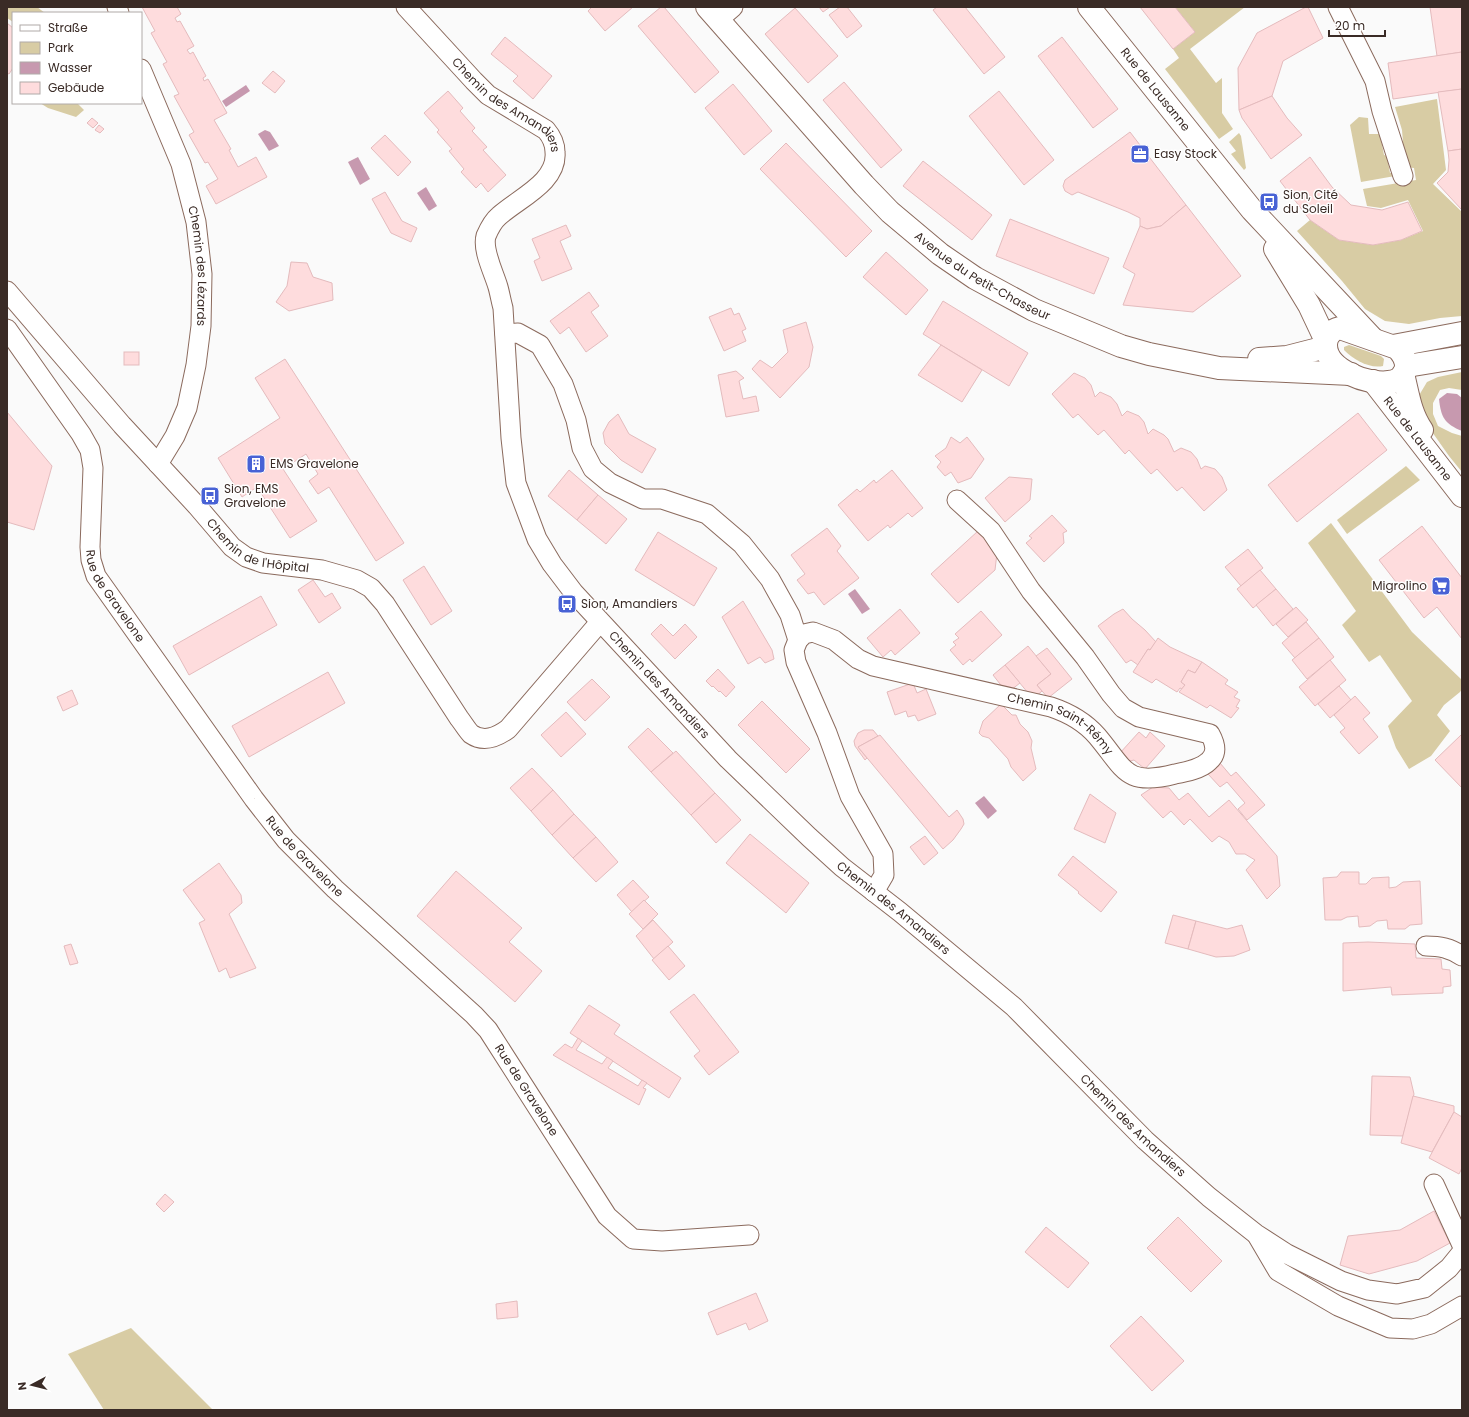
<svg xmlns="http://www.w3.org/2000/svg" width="1469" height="1417" font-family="Poppins,sans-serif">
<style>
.green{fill:#d8cca4}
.water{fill:#c799af}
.building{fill:#fedcdd;stroke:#e4bbbd}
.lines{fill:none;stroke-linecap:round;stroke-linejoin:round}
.street-casing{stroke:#8b6a5d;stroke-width:21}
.secondary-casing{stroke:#8b6a5d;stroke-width:24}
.street{stroke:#fff;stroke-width:19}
.secondary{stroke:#fff;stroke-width:22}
.labels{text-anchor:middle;stroke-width:3;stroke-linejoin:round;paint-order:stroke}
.street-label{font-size:12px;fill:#3a2b26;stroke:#fff}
.poi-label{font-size:12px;fill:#3a2b26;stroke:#fff;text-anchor:start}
</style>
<rect width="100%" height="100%" fill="#fafafa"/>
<g class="green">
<path d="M7 7H37L45 13H13V22L7 18Z"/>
<path d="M1175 7H1245L1190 49 1216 83 1222 78V113L1233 129 1219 139 1165 69 1179 58 1173 49 1195 32Z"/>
<path d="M1437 99 1446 170 1433 184 1462 212V316L1440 318 1409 324 1385 321 1365 309 1342 281 1297 231 1310 220 1339 240 1373 245 1401 240 1423 231 1408 200 1381 208 1367 206 1363 189 1416 180 1414 168 1405 167 1402 130 1395 107Z"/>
<path d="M40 103H77L84 110 76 117 48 108Z"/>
<path d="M1359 117 1368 118 1369 134H1380L1384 155 1387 156 1390 173H1394L1395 176 1361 182 1350 125Z"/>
<path d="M1239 133 1241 136 1246 168 1244 170 1231 154 1236 151 1229 142Z"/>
<path d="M1349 345 1381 356 1384 359 1383 366C1369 369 1353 359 1344 350V347Z"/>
<path d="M1462 372V390L1449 388 1440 390 1433 403V414L1438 426 1452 433 1462 436V472L1449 456 1430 429 1418 397 1427 382 1438 377Z"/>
<path d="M1406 466 1420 480 1347 534 1337 520Z"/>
<path d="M1331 523 1412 632 1462 680V689L1460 692 1444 705 1437 715 1450 731 1431 756 1409 769 1396 748 1388 726 1412 701 1380 655 1369 662 1342 625 1356 611 1308 543Z"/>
<path d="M131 1328 213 1410H104L68 1354Z"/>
</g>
<g class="water">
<path d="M246 85 250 91 226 107 222 101Z"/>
<path d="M265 130 270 132 279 146 269 151 258 134Z"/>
<path d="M358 157 370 179 360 185 348 162Z"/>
<path d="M426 187 437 206 429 211 417 193Z"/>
<path d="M1447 393 1457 394 1462 398V431C1445 424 1441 418 1439 399Z"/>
<path d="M855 589 870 609 862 614 848 594Z"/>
<path d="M984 796 997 811 988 819 975 803Z"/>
</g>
<g class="building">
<path d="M142 7H177L181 14 175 18 177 22 180 21 194 46 187 50 190 54 193 52 206 76 203 78 204 81 208 79 227 113 214 120 231 149 229 150 238 167 256 157 267 177 216 204 206 186 218 179 208 162 205 163 189 135 194 132 174 96 179 94 163 64 167 62 151 33 155 31Z"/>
<path d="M592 7H633L605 31 588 11Z"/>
<path d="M661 7H664L719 72 695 93 638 26Z"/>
<path d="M819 7H830L823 12Z"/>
<path d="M840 7H847L862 26 847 38 829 15Z"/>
<path d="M937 7H965L1005 57 984 74 933 10Z"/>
<path d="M1140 7H1175L1195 32 1173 49Z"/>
<path d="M1306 7H1308L1323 38 1283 61 1272 96 1239 110 1238 68 1257 33Z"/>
<path d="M1430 7H1462V52L1437 56Z"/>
<path d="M795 8 838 56 808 83 765 34Z"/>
<path d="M7 23 13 28V68L9 74 7 73Z"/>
<path d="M505 37 552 76 533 99 513 81 518 76 491 54Z"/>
<path d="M1062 37 1118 109 1093 128 1038 56Z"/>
<path d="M1462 52V89L1393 99 1388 63Z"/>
<path d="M273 71 285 81 275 93 262 83Z"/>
<path d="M844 82 902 150 881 168 823 100Z"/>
<path d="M733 84 772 131 744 155 705 108Z"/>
<path d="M1462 89V149L1448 151 1438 92Z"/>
<path d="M448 91 463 108 460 111 475 128 472 131 487 147 483 150 506 175 488 192 481 183 476 188 461 172 464 169 449 151 452 149 437 132 439 130 424 113Z"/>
<path d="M999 91 1054 160 1024 185 969 116Z"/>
<path d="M1272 96 1287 118 1302 135 1271 159 1242 118 1239 110Z"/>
<path d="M92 118 98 123 93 128 87 123Z"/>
<path d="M99 125 104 129 100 133 95 130Z"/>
<path d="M1130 132 1186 205 1161 226 1147 229 1140 226V218L1128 212 1078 192 1072 195 1065 191 1063 186 1065 180Z"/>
<path d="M385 135 411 162 398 176 371 148Z"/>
<path d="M786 143 872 231 846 257 760 169Z"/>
<path d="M1462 149V208L1461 209 1437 183 1448 172 1449 160 1448 151Z"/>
<path d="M1310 157 1332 187 1351 205 1382 210 1408 202 1422 231 1401 240 1373 245 1339 240 1310 220 1280 181Z"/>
<path d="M923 161 992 215 972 240 903 186Z"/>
<path d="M385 192 402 221 417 228 411 242 391 233 372 199Z"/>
<path d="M1186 205 1241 276 1193 312 1123 305 1135 274 1123 267 1140 226 1147 229 1161 226Z"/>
<path d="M1010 219 1109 258 1094 294 996 256Z"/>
<path d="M566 225 571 236 560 241 572 269 542 281 534 261 540 258 532 239Z"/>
<path d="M886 252 928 290 906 315 863 277Z"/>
<path d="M291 262 307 263 313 277 332 283 333 300 289 311 276 302 287 286Z"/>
<path d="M589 292 599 306 591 312 608 336 586 352 569 327 560 334 550 321Z"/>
<path d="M943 301 1028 353 1009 386 923 334Z"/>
<path d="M731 308 734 315 739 313 746 329 742 331 746 341 724 351 709 317Z"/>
<path d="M806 322 813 347 809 367 780 398 752 369 760 360 772 368 788 352 783 330Z"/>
<path d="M941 345 982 370 962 402 918 375Z"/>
<rect x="124" y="352" width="15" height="13"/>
<path d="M285 359 404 543 376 561 329 487 318 494 309 481 318 474 306 454 283 469 317 521 290 538 257 487 242 497 218 458 280 418 255 378Z"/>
<path d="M736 371 744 378 739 381 743 399 756 396 759 411 726 417 718 375Z"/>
<path d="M1074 373 1085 378 1091 385 1095 397 1100 392 1111 397 1117 404 1122 416 1127 411 1139 416 1144 422 1148 434 1153 429 1164 435 1168 439 1174 452 1181 448 1191 452 1197 459 1201 469 1205 466 1215 469 1222 477 1227 490 1204 511 1182 487 1177 491 1157 469 1151 474 1129 450 1125 454 1104 430 1098 435 1078 414 1073 418 1052 394Z"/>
<path d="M7 412 52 466 34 530 7 522Z"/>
<path d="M1358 413 1387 450 1297 522 1268 485Z"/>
<path d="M618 414 629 434 656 449 642 473 621 460 605 444 603 433 609 422Z"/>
<path d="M951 437 960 443 967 437 984 459 971 478 958 483 951 472 945 476 937 467 941 462 935 456 946 448Z"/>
<path d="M569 470 598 495 577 520 548 496Z"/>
<path d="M892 470 923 508 912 517 908 513 890 528 888 525 868 541 838 505 857 489 860 492 874 480 876 483Z"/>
<path d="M1009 477 1032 479 1030 500 1005 522 985 498Z"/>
<path d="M598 495 627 519 606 544 577 520Z"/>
<path d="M1052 515 1067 531 1063 533 1064 543 1044 562 1026 543 1032 538 1029 536Z"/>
<path d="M1422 526 1462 578V639L1437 607 1424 618 1379 560Z"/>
<path d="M827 528 841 546 837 551 859 578 824 605 814 592 808 594 797 580 805 574 791 555Z"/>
<path d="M978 531 997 553 995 570 958 603 931 574Z"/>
<path d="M658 532 717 568 694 606 635 570Z"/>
<path d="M1248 549 1263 568 1241 586 1225 567Z"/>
<path d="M424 566 452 611 431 625 403 580Z"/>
<path d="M1260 570 1276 589 1253 608 1237 589Z"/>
<path d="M313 580 325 597 332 593 341 608 319 623 298 590Z"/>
<path d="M1276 589 1293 609 1273 626 1256 605Z"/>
<path d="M261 596 277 625 189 675 173 646Z"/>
<path d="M743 601 772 650 774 659 765 663 760 657 748 664 722 617Z"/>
<path d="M1296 607 1308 620 1288 637 1276 624Z"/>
<path d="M900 609 920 633 895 655 891 650 883 657 867 638Z"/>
<path d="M1123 609 1132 619 1145 630 1156 642 1150 650 1148 649 1138 665 1131 660 1126 663 1098 626 1114 614Z"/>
<path d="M981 611 1002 635 972 662 970 659 963 665 950 650 956 645 953 642 959 638 955 634Z"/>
<path d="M1306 622 1319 638 1295 658 1282 643Z"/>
<path d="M661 624 673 636 685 624 697 637 675 659 651 634Z"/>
<path d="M1158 638 1170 647 1202 662 1195 673 1188 670 1181 682 1185 685 1182 689 1180 688 1177 692 1156 679 1152 683 1133 672 1148 649 1150 650Z"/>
<path d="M1319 638 1334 657 1307 679 1292 660Z"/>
<path d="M1028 646 1051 674 1037 685 1042 691 1033 699 1005 665Z"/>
<path d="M1047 648 1072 679 1048 698 1037 685 1051 674 1036 656Z"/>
<path d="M1330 660 1346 680 1315 706 1299 687Z"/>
<path d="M1202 662 1228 680 1225 684 1238 692 1234 697 1240 700 1236 707 1239 708 1231 718 1210 705 1207 708 1179 692 1185 685 1181 682 1188 670 1195 673Z"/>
<path d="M1005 665 1020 683 1007 693 993 675Z"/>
<path d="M718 669 735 687 726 697 720 691 719 692 713 686 712 687 706 681Z"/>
<path d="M328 672 345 703 249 757 232 726Z"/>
<path d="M592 679 610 697 585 721 567 702Z"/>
<path d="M913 683 917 693 926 689 936 714 918 721 915 715 908 717 906 711 895 715 887 692Z"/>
<path d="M1339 686 1351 700 1330 718 1318 704Z"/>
<path d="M72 690 78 704 63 711 57 697Z"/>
<path d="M1355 696 1370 713 1363 719 1378 737 1359 754 1340 732 1345 728 1334 715Z"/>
<path d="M762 701 810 749 786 773 738 725Z"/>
<path d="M1001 704 1012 715H1016L1020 724 1028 732 1032 741 1031 748 1036 769 1023 781 1011 767 1008 759 989 738 982 736 979 733 983 721Z"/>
<path d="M566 712 586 734 561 757 541 735Z"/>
<path d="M648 728 673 753 651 772 628 747Z"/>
<path d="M864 730H873L878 736 858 747 867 758 865 760 855 746 854 741 858 733Z"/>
<path d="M1139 732 1146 738 1150 732 1165 746 1145 769 1134 760 1130 761 1120 753Z"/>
<path d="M880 735 949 817 957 810 963 819 964 824 961 829 953 840 943 849 858 747Z"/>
<path d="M1461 735 1462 736V788L1435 760Z"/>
<path d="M676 751 715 793 691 815 651 772Z"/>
<path d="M1220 763 1231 776 1236 772 1265 805 1247 820 1238 809 1245 803 1227 782 1220 787 1208 774Z"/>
<path d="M532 768 553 790 531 811 510 788Z"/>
<path d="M1153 787 1169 788 1179 800 1188 793 1209 817 1229 800 1277 856 1280 886 1267 899 1246 870 1255 860 1245 854H1236L1229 842 1219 836 1212 842 1190 819 1184 825 1171 811 1163 818 1141 795Z"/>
<path d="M553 790 574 814 552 835 531 811Z"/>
<path d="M715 793 741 820 716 843 691 815Z"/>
<path d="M1090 794 1116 813 1105 843 1074 829Z"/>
<path d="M574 814 596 837 573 858 552 835Z"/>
<path d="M750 834 809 883 786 913 726 863Z"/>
<path d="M925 836 938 853 924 865 910 847Z"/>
<path d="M596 837 618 862 596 882 573 858Z"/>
<path d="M1073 856 1117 892 1101 912 1078 893 1079 892 1058 875Z"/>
<path d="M219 863 241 895 242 903 229 914 256 968 230 978 226 968 219 972 199 923 205 920 183 890Z"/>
<path d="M456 871 522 928 509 942 542 971 515 1002 417 916Z"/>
<path d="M1341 872H1359V884H1366L1372 878 1389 877V888L1396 887 1403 882 1420 881 1422 924 1410 925 1405 929H1388L1387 920 1377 921 1370 926 1359 927 1358 916 1347 917 1341 920H1325L1323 878 1337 877Z"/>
<path d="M633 880 649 897 632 912 617 895Z"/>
<path d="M644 900 658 914 643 929 629 914Z"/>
<path d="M1173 915 1196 921 1188 949 1165 943Z"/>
<path d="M653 920 673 942 654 959 636 936Z"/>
<path d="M1196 921 1227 929 1242 925 1250 950 1234 956 1216 957 1188 949Z"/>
<path d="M1368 942 1415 944 1416 958 1441 959 1442 969 1450 970 1451 986 1443 987V993L1392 995 1391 987 1343 991V943Z"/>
<path d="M71 944 78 963 70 965 64 946Z"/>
<path d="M668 946 685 966 669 980 652 960Z"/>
<path d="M694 994 739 1052 709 1075 694 1056 700 1051 670 1012Z"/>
<path d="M589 1005 620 1025 614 1034 681 1078 669 1098 570 1033Z"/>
<path d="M578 1038 582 1041 576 1050 602 1064 607 1057 613 1061 608 1068 638 1086 642 1080 647 1083 643 1088 646 1089 639 1105 553 1055 565 1044 572 1048Z"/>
<path d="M1372 1076 1410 1077 1414 1094 1403 1136 1370 1135Z"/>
<path d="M1413 1096 1454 1106V1112L1432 1152 1401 1143Z"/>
<path d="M1454 1112 1462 1117V1168L1459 1174 1429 1158Z"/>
<path d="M165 1194 174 1202 164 1212 156 1204Z"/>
<path d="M1434 1211 1450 1243 1417 1261 1369 1274 1340 1265 1348 1236 1400 1230Z"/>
<path d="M1178 1217 1222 1261 1191 1292 1147 1248Z"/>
<path d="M1046 1227 1089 1263 1068 1288 1025 1252Z"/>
<path d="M756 1293 768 1321 749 1330 746 1323 717 1335 708 1313Z"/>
<path d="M517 1301 518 1317 497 1319 496 1304Z"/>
<path d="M1141 1316 1184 1361 1152 1391 1110 1346Z"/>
</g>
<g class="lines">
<g class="street-casing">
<g id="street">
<path d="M117 7 119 13"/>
<path id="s1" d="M406 7 474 81 488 95 546 130C552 137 555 143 555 152 558 182 519 198 499 216 493 221 489 229 486 236 482 250 494 273 498 287 500 294 501 301 503 308L511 438 516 483 537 539 552 564 574 593 728 759 809 837 842 867 900 912 1014 1007 1145 1140 1209 1197 1256 1234 1287 1254 1341 1281 1368 1290 1397 1294 1424 1288 1449 1268 1462 1252"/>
<path d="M1338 7 1375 81 1382 111 1403 176"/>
<path d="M718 20 733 7"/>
<path id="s2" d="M141 69 181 164 196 222 202 274 201 326 196 365 187 408 175 436 158 464"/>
<path id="s3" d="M7 291 122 425 197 506 232 547 246 557 263 563 322 570 357 580 371 588 385 604 459 718C463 723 467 730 471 734 484 743 497 737 508 729L600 622"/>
<path id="s4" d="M7 329 81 434 90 450 93 468 90 547 91 560 96 576 254 799 286 840 335 889 474 1015 488 1030 607 1216 633 1239 662 1241 749 1235"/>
<path d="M505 334 518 333 540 345 563 384 576 420 582 448 593 469 610 483 643 499H662L707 514 742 544 770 579 790 615 798 640"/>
<path id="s5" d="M874 892 884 875 883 854 850 796 827 733 796 662 794 650 798 640 804 634 813 632 834 640 858 659 873 666 1051 707C1069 713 1084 721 1097 736 1125 769 1125 787 1175 774 1186 772 1201 769 1209 761 1218 753 1215 743 1210 734L1139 717 1123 708 1111 694 1085 657 1031 591 991 531 957 500"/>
<path d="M1426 946C1440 946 1450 948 1462 956"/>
<path d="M1434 1184 1462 1245"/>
<path d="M1258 1237 1278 1271 1338 1306 1390 1328 1413 1329 1431 1324 1462 1306"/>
</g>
</g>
<g class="secondary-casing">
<g id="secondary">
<path id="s6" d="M707 7 864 185 890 212 940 254 975 278 1034 310 1121 346 1149 354 1219 368 1351 374"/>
<path id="s7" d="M1089 7 1252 210 1373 339"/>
<path d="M1275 249 1309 305 1326 341"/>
<path d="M1340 328 1397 348C1410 361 1410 379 1389 382 1368 385 1326 370 1326 345 1326 336 1331 330 1340 328Z"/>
<path d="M1393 346 1462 333"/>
<path d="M1259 359 1287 357 1326 347"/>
<path d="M1407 366 1462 357"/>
<path d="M1403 374C1408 393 1410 413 1422 430"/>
<path id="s8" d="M1373 381 1462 496"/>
</g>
</g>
<use href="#street" class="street"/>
<use href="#secondary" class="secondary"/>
</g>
<defs>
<g id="office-square" transform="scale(1)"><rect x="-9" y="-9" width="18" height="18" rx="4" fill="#4862d5" stroke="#fff"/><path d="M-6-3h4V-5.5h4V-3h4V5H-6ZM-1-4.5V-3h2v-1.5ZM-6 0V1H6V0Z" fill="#fff"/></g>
<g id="bus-square" transform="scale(1)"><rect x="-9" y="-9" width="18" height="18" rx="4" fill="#4862d5" stroke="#fff"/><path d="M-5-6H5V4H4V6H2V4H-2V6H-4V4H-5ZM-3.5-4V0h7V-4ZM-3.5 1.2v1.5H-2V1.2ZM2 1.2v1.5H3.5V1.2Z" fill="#fff"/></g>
<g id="building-square" transform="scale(1)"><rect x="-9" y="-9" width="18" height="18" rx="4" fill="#4862d5" stroke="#fff"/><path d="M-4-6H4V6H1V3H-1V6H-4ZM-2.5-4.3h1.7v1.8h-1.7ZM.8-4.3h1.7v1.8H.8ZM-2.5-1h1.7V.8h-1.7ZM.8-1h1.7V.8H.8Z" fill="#fff"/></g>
<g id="supermarket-square" transform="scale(1)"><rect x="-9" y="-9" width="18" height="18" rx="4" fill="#4862d5" stroke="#fff"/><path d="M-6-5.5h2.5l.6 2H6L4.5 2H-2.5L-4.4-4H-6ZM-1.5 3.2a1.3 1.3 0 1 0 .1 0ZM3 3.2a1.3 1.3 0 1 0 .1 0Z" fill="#fff"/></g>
</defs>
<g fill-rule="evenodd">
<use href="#office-square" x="1140" y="154"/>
<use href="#bus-square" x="1269" y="202"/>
<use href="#building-square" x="256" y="464"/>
<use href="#bus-square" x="210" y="496"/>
<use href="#supermarket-square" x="1441" y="586"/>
<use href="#bus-square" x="567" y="604"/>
</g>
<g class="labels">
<g class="street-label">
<text dy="4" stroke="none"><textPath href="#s7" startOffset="106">Rue de Lausanne</textPath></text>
<text dy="4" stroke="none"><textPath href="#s1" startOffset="142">Chemin des Amandiers</textPath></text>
<text dy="4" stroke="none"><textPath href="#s2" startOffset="207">Chemin des Lézards</textPath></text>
<text dy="4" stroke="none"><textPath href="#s6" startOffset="388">Avenue du Petit-Chasseur</textPath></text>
<text dy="4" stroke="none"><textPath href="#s8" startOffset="73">Rue de Lausanne</textPath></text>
<text dy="4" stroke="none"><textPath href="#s3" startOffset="364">Chemin de l'Hôpital</textPath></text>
<text dy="4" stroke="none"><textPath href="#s4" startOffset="300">Rue de Gravelone</textPath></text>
<text dy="4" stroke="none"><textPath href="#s1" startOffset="826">Chemin des Amandiers</textPath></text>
<text dy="4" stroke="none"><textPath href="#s5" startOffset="561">Chemin Saint-Rémy</textPath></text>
<text dy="4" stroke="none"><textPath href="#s4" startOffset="624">Rue de Gravelone</textPath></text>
<text dy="4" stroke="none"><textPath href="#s1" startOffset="1150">Chemin des Amandiers</textPath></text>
<text dy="4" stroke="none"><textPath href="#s4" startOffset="948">Rue de Gravelone</textPath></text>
<text dy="4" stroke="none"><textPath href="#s1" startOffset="1474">Chemin des Amandiers</textPath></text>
</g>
<g class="poi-label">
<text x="1154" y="158">Easy Stock</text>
<text x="1283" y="199">Sion, Cité<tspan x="1283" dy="14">du Soleil</tspan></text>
<text x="270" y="468">EMS Gravelone</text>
<text x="224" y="493">Sion, EMS<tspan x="224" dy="14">Gravelone</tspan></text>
<text x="1427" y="590" text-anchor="end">Migrolino</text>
<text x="581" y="608">Sion, Amandiers</text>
</g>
</g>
<rect width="1469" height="1417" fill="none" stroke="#3a2b26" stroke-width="16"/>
<rect x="12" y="12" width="130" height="92" fill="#ffffff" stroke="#b0aaa8"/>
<rect x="20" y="25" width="20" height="6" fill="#ffffff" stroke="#b0aaa8"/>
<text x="48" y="32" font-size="12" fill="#3a2b26">Straße</text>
<rect x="20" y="42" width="20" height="12" fill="#d8cca4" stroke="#b0aaa8"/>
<text x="48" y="52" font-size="12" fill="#3a2b26">Park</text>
<rect x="20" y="62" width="20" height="12" fill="#c799af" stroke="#b0aaa8"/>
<text x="48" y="72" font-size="12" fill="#3a2b26">Wasser</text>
<rect x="20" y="82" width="20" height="12" fill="#fedcdd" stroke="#b0aaa8"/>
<text x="48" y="92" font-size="12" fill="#3a2b26">Gebäude</text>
<g transform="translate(32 1385) rotate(263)" stroke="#ffffff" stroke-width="3" paint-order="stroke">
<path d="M0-3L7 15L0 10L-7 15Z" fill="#3a2b26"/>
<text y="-6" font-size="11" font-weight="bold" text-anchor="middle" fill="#3a2b26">N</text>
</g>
<path d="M1329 30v6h56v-6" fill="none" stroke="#3a2b26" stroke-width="2"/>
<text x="1335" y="30" font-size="12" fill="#3a2b26" stroke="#ffffff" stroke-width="3" paint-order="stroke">20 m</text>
</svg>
